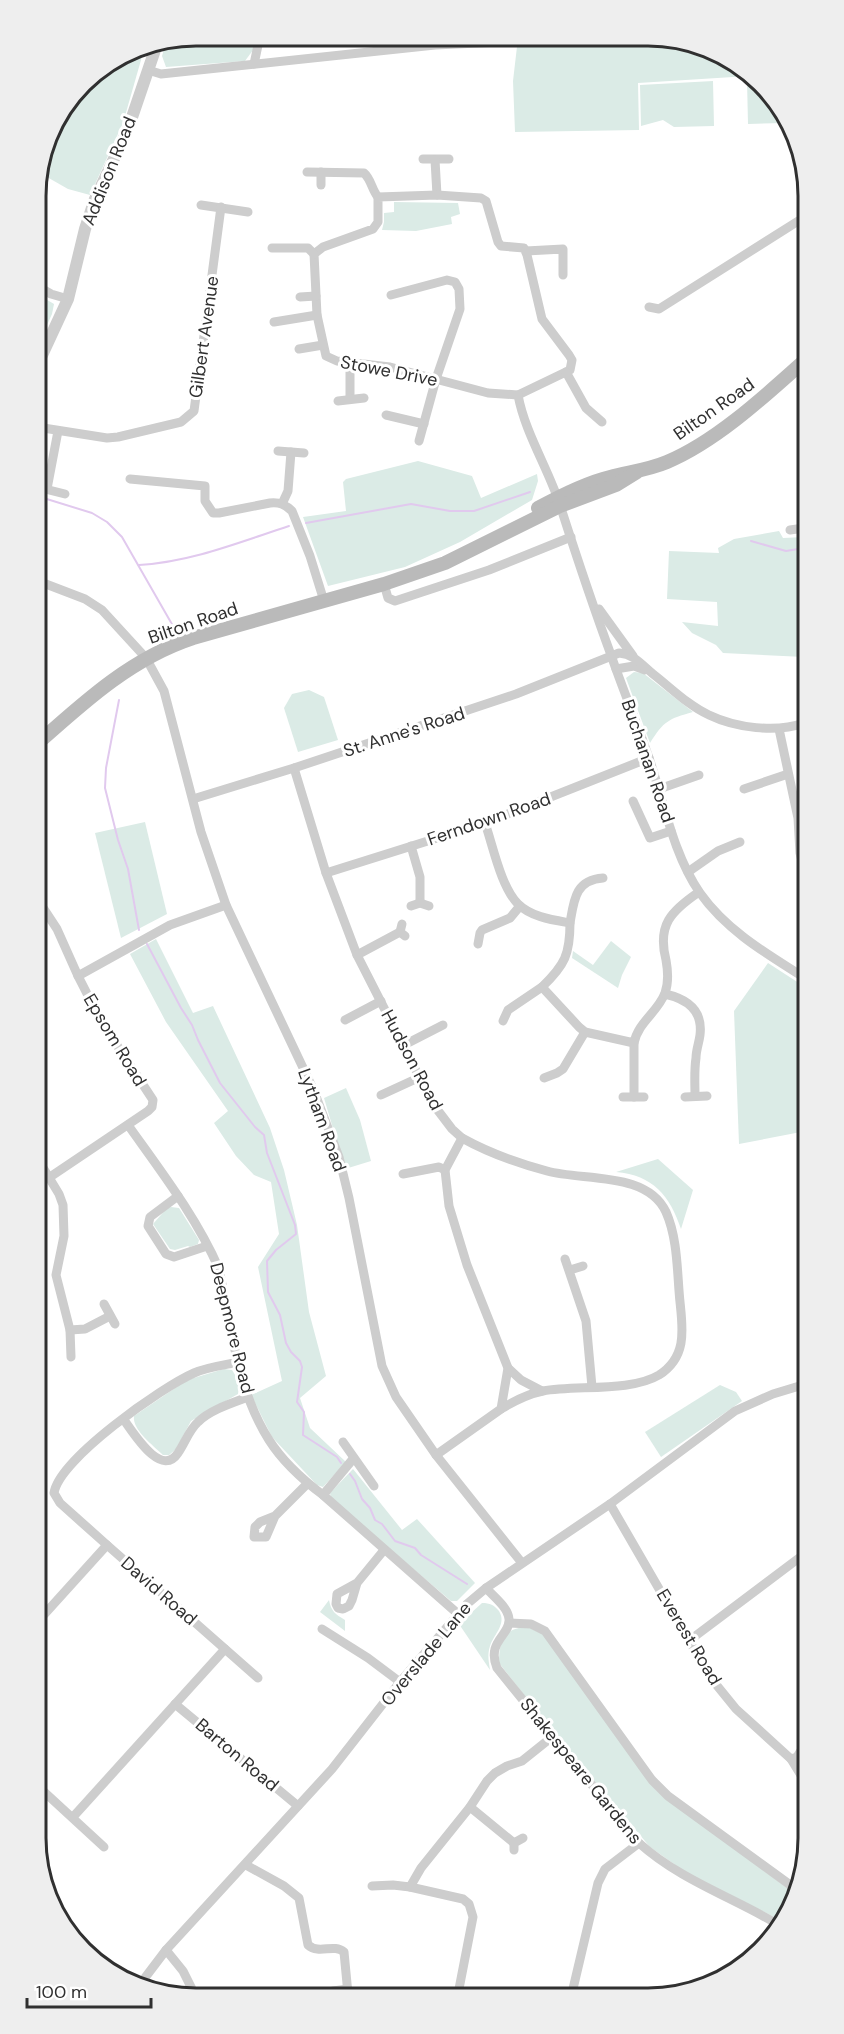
<svg xmlns="http://www.w3.org/2000/svg" width="844" height="2034" font-family="'DM Sans',sans-serif">
<style>
.green{fill:#dbebe6}
.lines{fill:none;stroke-linecap:round;stroke-linejoin:round}
.stream{stroke:#e1c9ee;stroke-width:2}
.minor{stroke:#cdcdcd;stroke-width:9}
.tertiary{stroke:#cdcdcd;stroke-width:12}
.secondary{stroke:#bababa;stroke-width:14}
.labels{text-anchor:middle;stroke-width:6;stroke-linejoin:round;paint-order:stroke}
.street-label{font-size:18px;fill:#303030;stroke:#fff}
.rim{fill:none;stroke:#303030;stroke-width:3}
</style>
<rect width="100%" height="100%" fill="#fff"/>
<g class="green">
<path d="M197 36H257L256 46 245 61 166 67 162 56 166 42Z"/>
<path d="M518 38 678 39 749 76 638 83 639 130 515 132 513 81Z"/>
<path d="M145 46 123 123 90 195 68 189 40 173 52 126 90 76 136 48Z"/>
<path d="M754 79 761 83 784 123 748 124 747 80Z"/>
<path d="M713 81 714 126 674 127 663 120 641 126 640 85Z"/>
<path d="M394 202 458 203 460 214 451 217 452 224 416 231 382 230 384 222V213L394 212Z"/>
<path d="M37 294 54 304 52 314 37 347Z"/>
<path d="M418 461 472 476 481 498 537 474 538 481 532 500 460 542 405 567 328 586 303 517 346 511 343 482 346 479Z"/>
<path d="M779 531 783 538 804 537V657L723 653 716 645 692 633 682 622 718 626 717 602 667 599 669 551 719 553 718 548 734 539Z"/>
<path d="M634 672 643 673 693 712C668 719 664 721 650 743L626 678Z"/>
<path d="M309 690 324 697 338 740 298 752 284 708 292 694Z"/>
<path d="M145 822 167 914 121 938 95 833Z"/>
<path d="M156 939 193 1013 213 1006 270 1128 284 1170 297 1225 309 1312 326 1376 300 1398 310 1428 346 1462 323 1487 317 1485 272 1437 251 1395 282 1381 258 1267 279 1234 271 1182 254 1175 236 1156 214 1123 228 1111 166 1022 130 954Z"/>
<path d="M611 941 631 957 622 975 618 988 572 958 573 951 593 965Z"/>
<path d="M768 963 805 987 806 1131 739 1144 734 1011Z"/>
<path d="M346 1088 360 1120 371 1161 345 1169 324 1098Z"/>
<path d="M658 1159 693 1190 681 1229C670 1196 653 1175 616 1172Z"/>
<path d="M171 1207 179 1208 199 1240 198 1244 190 1247 188 1246 175 1250 170 1249 153 1224 167 1208Z"/>
<path d="M224 1369 232 1370C237 1377 240 1385 238 1394L191 1421 176 1449 169 1455H163C153 1445 132 1430 134 1416L187 1380Z"/>
<path d="M720 1385 736 1392 742 1401 661 1457 645 1432Z"/>
<path d="M353 1469 402 1530 417 1519 475 1583 457 1601H451L331 1499 330 1493Z"/>
<path d="M329 1600C331 1611 335 1614 345 1620V1631L320 1612Z"/>
<path d="M482 1603C490 1603 494 1605 499 1611 507 1624 494 1634 490 1646 487 1655 489 1662 490 1670L459 1624Z"/>
<path d="M528 1627 545 1635 656 1790 791 1891 781 1918H776L688 1874 650 1847 554 1733 499 1663C499 1640 504 1628 528 1627Z"/>
</g>
<g class="lines">
<g class="stream">
<path d="M37 496 92 513 107 522 122 537 173 626"/>
<path d="M306 523 411 504 450 511H474L530 492"/>
<path d="M751 541 786 551 804 548"/>
<path d="M139 565C191 562 240 542 289 526"/>
<path d="M119 700 106 768 105 788 118 840 128 869 139 930"/>
<path d="M147 944 181 1008 192 1025 198 1040 220 1083 255 1127 264 1135 267 1153 295 1225 296 1234 276 1250 267 1261 268 1292 280 1315 286 1343 291 1352 300 1361 302 1367 297 1402 304 1412 303 1435 337 1457 341 1463"/>
<path d="M350 1474 355 1481 362 1499 370 1508 375 1520 382 1524 395 1541 415 1548 421 1555 467 1584"/>
</g>
<g class="minor">
<path d="M254 64 260 36"/>
<path d="M148 70 161 74 435 45 500 42"/>
<path d="M423 159H449"/>
<path d="M435 160 437 195"/>
<path d="M307 172 364 173C371 179 372 190 378 197"/>
<path d="M321 172V185"/>
<path d="M437 195 481 198 486 201 498 242 501 246 524 248 527 255 542 319 569 355 572 360 570 370 518 395 488 393 390 367 337 361 326 356 317 315 314 254 323 247 373 229 378 222V197Z"/>
<path d="M201 205 248 212"/>
<path d="M272 248H308L314 254"/>
<path d="M526 251 563 249V275"/>
<path d="M37 286 51 294 68 299"/>
<path d="M391 295 447 280 455 282 459 289 460 309 436 379 419 441"/>
<path d="M300 297 316 296"/>
<path d="M649 307 659 309 803 218"/>
<path d="M274 322 317 315"/>
<path d="M299 349 323 345"/>
<path d="M350 362V399"/>
<path d="M566 372 586 408 602 422"/>
<path d="M518 395C525 433 548 468 560 505 576 555 593 606 611 655 623 690 637 723 649 758 664 802 673 854 700 893 727 931 767 954 805 978"/>
<path d="M338 401 364 398"/>
<path d="M386 415 424 424"/>
<path d="M37 427 107 438 118 437 181 422 194 411 221 207"/>
<path d="M278 451 304 453"/>
<path d="M130 479 205 486V501L213 513H219L270 503C279 502 285 504 292 511L310 556 324 601"/>
<path d="M37 487 65 494"/>
<path d="M47 489 58 431"/>
<path d="M282 504 288 491 291 452"/>
<path d="M790 530 804 528"/>
<path d="M38 581 85 599 102 610 146 658 164 691 201 832 226 905 314 1091 339 1157 349 1198 382 1366 396 1397 436 1455 522 1563"/>
<path d="M384 584 388 598 395 601 489 570 571 537"/>
<path d="M599 609 633 656"/>
<path d="M616 669 634 666 645 670"/>
<path d="M779 729 798 818 800 853 805 873"/>
<path d="M294 768 326 873 357 955 433 1104 452 1129 462 1138 445 1170 449 1206 467 1265 508 1368 501 1409 436 1455"/>
<path d="M659 789 699 775"/>
<path d="M744 789 788 774"/>
<path d="M193 799 294 768 516 694 619 653C634 654 642 665 653 674 671 688 689 706 709 715 736 728 776 733 804 723"/>
<path d="M633 801 650 838 671 831"/>
<path d="M485 823C493 846 501 887 518 904 531 917 553 920 570 923 570 954 565 965 542 987L579 1027 585 1032 634 1043C638 1022 658 1012 665 993 669 982 668 971 666 960 657 925 671 911 699 892"/>
<path d="M411 846 420 877V903"/>
<path d="M688 872 718 851 740 842"/>
<path d="M326 873 485 823 649 758"/>
<path d="M38 900 57 929 78 976"/>
<path d="M411 906 420 903 429 906"/>
<path d="M570 923C574 900 575 880 603 878"/>
<path d="M402 924 400 932 405 936"/>
<path d="M478 944 480 933 482 930 510 918 520 906"/>
<path d="M357 955 400 932"/>
<path d="M665 994C687 999 703 1010 700 1035 699 1043 696 1050 696 1058 694 1071 695 1084 695 1096"/>
<path d="M345 1020 381 1001"/>
<path d="M503 1021 508 1010 542 987"/>
<path d="M634 1043V1097"/>
<path d="M404 1045 443 1025"/>
<path d="M544 1078 557 1073 563 1069 585 1032"/>
<path d="M381 1095 418 1078"/>
<path d="M623 1097H644"/>
<path d="M685 1097 707 1096"/>
<path d="M128 1125C160 1170 197 1218 219 1269 231 1326 237 1390 269 1440 283 1462 303 1480 323 1495L457 1613"/>
<path d="M462 1138C489 1153 517 1163 547 1171 583 1181 647 1171 666 1212 678 1239 677 1273 680 1302 683 1330 687 1357 659 1375 631 1392 576 1385 543 1391 528 1394 514 1401 501 1409"/>
<path d="M39 1161 59 1194 63 1205 64 1236 56 1275 70 1330 71 1357"/>
<path d="M403 1174 439 1167 445 1170"/>
<path d="M50 1177 148 1111 152 1107 153 1100 101 1021 78 976 170 925 226 905"/>
<path d="M178 1196 150 1217 148 1226 166 1254 174 1257 207 1246"/>
<path d="M565 1259 586 1321 592 1387"/>
<path d="M570 1270 583 1266"/>
<path d="M104 1304 115 1324"/>
<path d="M70 1330 85 1329 110 1316"/>
<path d="M239 1362C225 1365 208 1367 194 1373 162 1387 59 1459 54 1493L60 1503 107 1545 258 1678"/>
<path d="M508 1368 521 1380 542 1391"/>
<path d="M124 1420C133 1432 161 1479 178 1453 185 1443 189 1430 198 1422 210 1410 232 1403 248 1397"/>
<path d="M343 1442 374 1486"/>
<path d="M323 1495 353 1459"/>
<path d="M610 1504 710 1677 736 1709 791 1759 807 1785"/>
<path d="M275 1516 266 1537H254L255 1527 260 1522 275 1516 307 1484"/>
<path d="M357 1583 352 1600 349 1606 343 1609 338 1608 336 1604 337 1594 357 1583 384 1550"/>
<path d="M486 1588C493 1596 508 1607 509 1619 511 1635 486 1641 497 1668L639 1843C680 1880 732 1897 779 1925"/>
<path d="M41 1618 107 1545"/>
<path d="M509 1623 531 1624 545 1631 652 1780 668 1796 793 1887"/>
<path d="M322 1629 368 1658 400 1682"/>
<path d="M690 1640 807 1552"/>
<path d="M175 1704 298 1806"/>
<path d="M791 1759 797 1757 807 1741"/>
<path d="M41 1789 104 1847"/>
<path d="M470 1807 514 1843"/>
<path d="M73 1817 225 1649"/>
<path d="M514 1850V1843L523 1838"/>
<path d="M246 1865 284 1886 299 1898 308 1945C320 1955 333 1943 344 1952L348 1994"/>
<path d="M372 1886 393 1885 410 1887"/>
<path d="M166 1950 183 1971 195 1995"/>
<path d="M141 1983 166 1950 332 1769 400 1682 467 1604 486 1588 610 1504 735 1411 773 1394 806 1384"/>
<path d="M333 1991 348 1989"/>
<path d="M572 1993 598 1883 605 1869 639 1843"/>
<path d="M458 1994 473 1917 469 1904 463 1899 410 1887 421 1868 470 1807 487 1781 495 1773 507 1766 522 1761 552 1737"/>
</g>
<path class="tertiary" d="M37 366 68 299 85 229 95 199 128 129 157 44"/>
<g class="secondary">
<path d="M538 508C560 496 585 483 610 477 629 472 648 470 667 462 715 442 764 397 803 362"/>
<path d="M38 743C85 701 132 658 193 638L384 584 445 563 560 506 616 485 637 472"/>
</g>
</g>
<g class="labels">
<g class="street-label">
<text transform="translate(109 171) rotate(-68)" y="6">Addison Road</text>
<text transform="translate(204 337) rotate(-82)" y="6">Gilbert Avenue</text>
<text transform="translate(389 371) rotate(11)" y="6">Stowe Drive</text>
<text transform="translate(714 409) rotate(-35)" y="6">Bilton Road</text>
<text transform="translate(193 623) rotate(-19)" y="6">Bilton Road</text>
<text transform="translate(404 732) rotate(-18)" y="6">St. Anne's Road</text>
<text transform="translate(648 761) rotate(71)" y="6">Buchanan Road</text>
<text transform="translate(489 819) rotate(-19)" y="6">Ferndown Road</text>
<text transform="translate(115 1040) rotate(59)" y="6">Epsom Road</text>
<text transform="translate(412 1060) rotate(62)" y="6">Hudson Road</text>
<text transform="translate(322 1120) rotate(70)" y="6">Lytham Road</text>
<text transform="translate(232 1328) rotate(76)" y="6">Deepmore Road</text>
<text transform="translate(159 1591) rotate(41)" y="6">David Road</text>
<text transform="translate(689 1637) rotate(59)" y="6">Everest Road</text>
<text transform="translate(426 1654) rotate(-50)" y="6">Overslade Lane</text>
<text transform="translate(237 1755) rotate(40)" y="6">Barton Road</text>
<text transform="translate(581 1771) rotate(51)" y="6">Shakespeare Gardens</text>
</g>
</g>
<path d="M0 0H844V2034H0ZM196 46H648A150 150 0 0 1 798 196V1838A150 150 0 0 1 648 1988H196A150 150 0 0 1 46 1838V196A150 150 0 0 1 196 46Z" fill="#eee" fill-rule="evenodd"/>
<path class="rim" d="M196 46H648A150 150 0 0 1 798 196V1838A150 150 0 0 1 648 1988H196A150 150 0 0 1 46 1838V196A150 150 0 0 1 196 46Z"/>
<path d="M27 1998v9h124v-9" fill="none" stroke="#303030" stroke-width="3"/>
<text x="36" y="1998" font-size="18" fill="#303030" stroke="#ffffff" stroke-width="4.5" paint-order="stroke">100 m</text>
</svg>
